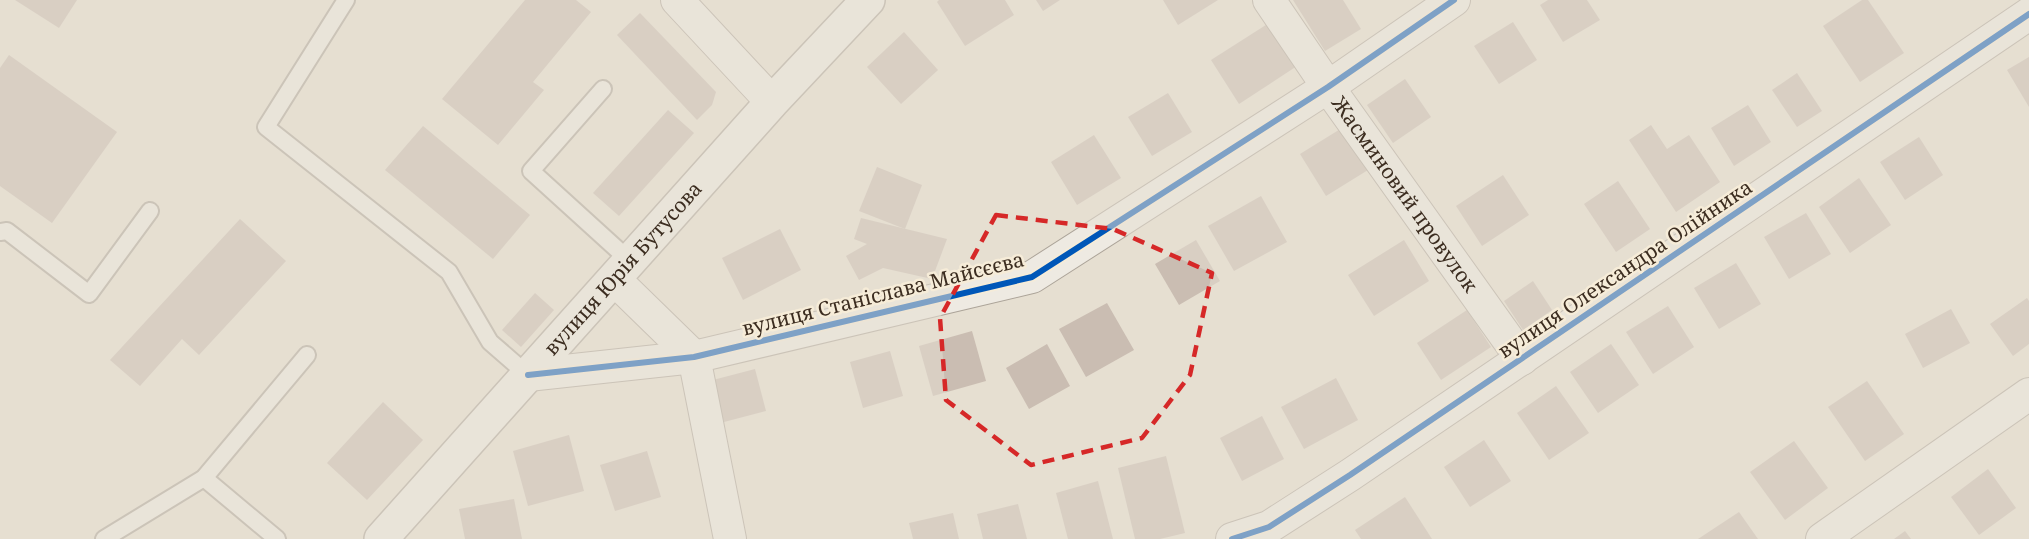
<svg xmlns="http://www.w3.org/2000/svg" width="2029" height="539" font-family="'Noto Serif',serif">
<style>
.building{fill:#cabdb2}
.lines{fill:none;stroke-linecap:round;stroke-linejoin:round}
.service-casing{stroke:#aca499;stroke-width:20}
.minor-casing{stroke:#aca499;stroke-width:34}
.tertiary-casing{stroke:#aca499;stroke-width:36}
.service{stroke:#eeeae2;stroke-width:16}
.minor{stroke:#eeeae2;stroke-width:32}
.tertiary{stroke:#eeeae2;stroke-width:33}
.cycleway-casing{stroke:#f6ecd8;stroke-width:10}
.cycleway{stroke:#0057b8;stroke-width:6}
.marked{fill:none;stroke:#d62828;stroke-width:4.5;stroke-dasharray:12 8;stroke-linejoin:round}
.labels{text-anchor:middle;stroke-width:5;stroke-linejoin:round;paint-order:stroke}
.street-label{font-size:20px;fill:#3c2d20;stroke:#f6ecd8}
</style>
<rect width="100%" height="100%" fill="#e6dfd1"/>
<g class="building">
<path d="M15 0H77L59 28Z"/>
<path d="M525 0H576L591 12 533 82 544 90 498 145 442 99Z"/>
<path d="M939 0H1005L1014 15 965 46 937 2Z"/>
<path d="M1036 0H1060L1043 11Z"/>
<path d="M1163 0H1218L1178 25Z"/>
<path d="M1293 0H1343L1361 29 1325 51Z"/>
<path d="M1548 0H1587L1600 20 1563 42 1540 5Z"/>
<path d="M1862 0H1868L1904 53 1860 82 1823 26Z"/>
<path d="M640 13 716 92 712 105 697 120 617 35Z"/>
<path d="M1513 22 1537 60 1499 84 1474 46Z"/>
<path d="M1269 23 1297 66 1239 104 1211 60Z"/>
<path d="M904 32 938 70 901 104 867 67Z"/>
<path d="M9 55 117 132 52 223 0 186V68Z"/>
<path d="M2029 57V107L2007 70Z"/>
<path d="M1797 73 1822 111 1797 127 1772 90Z"/>
<path d="M1405 79 1431 117 1393 143 1367 105Z"/>
<path d="M1168 93 1192 132 1152 156 1128 117Z"/>
<path d="M1748 105 1771 142 1734 166 1711 128Z"/>
<path d="M668 110 694 133 619 216 593 193Z"/>
<path d="M1651 125 1667 149 1689 135 1720 182 1676 212 1629 140Z"/>
<path d="M423 126 530 215 493 259 385 170Z"/>
<path d="M1342 128 1368 170 1326 196 1300 154Z"/>
<path d="M1094 135 1121 178 1077 205 1051 162Z"/>
<path d="M1919 137 1943 175 1905 200 1880 162Z"/>
<path d="M877 167 922 185 905 229 859 211Z"/>
<path d="M1503 175 1529 215 1482 246 1456 206Z"/>
<path d="M1859 178 1891 225 1850 253 1819 207Z"/>
<path d="M1618 181 1650 229 1616 252 1584 204Z"/>
<path d="M1261 196 1287 242 1234 271 1208 226Z"/>
<path d="M1806 213 1831 254 1789 279 1764 237Z"/>
<path d="M861 218 947 239 932 279 883 268 859 280 846 256 867 244 854 239Z"/>
<path d="M240 219 286 261 199 355 182 339 140 386 110 360Z"/>
<path d="M780 229 801 270 743 300 722 258Z"/>
<path d="M1196 240 1220 281 1179 305 1155 264Z"/>
<path d="M1404 240 1429 281 1374 316 1348 275Z"/>
<path d="M1736 263 1761 304 1719 329 1694 288Z"/>
<path d="M1533 281 1552 310 1523 330 1504 301Z"/>
<path d="M535 293 554 310 521 347 502 330Z"/>
<path d="M2027 298 2029 301V344L2013 356 1990 324Z"/>
<path d="M1107 303 1134 350 1086 377 1059 329Z"/>
<path d="M1668 306 1694 347 1653 374 1626 332Z"/>
<path d="M1951 309 1970 343 1923 368 1905 334Z"/>
<path d="M1467 310 1491 347 1441 380 1417 343Z"/>
<path d="M972 331 986 381 933 396 919 346Z"/>
<path d="M1047 344 1070 386 1029 409 1006 368Z"/>
<path d="M1611 344 1639 385 1598 413 1570 372Z"/>
<path d="M890 351 903 396 863 408 850 362Z"/>
<path d="M755 369 766 411 724 422 713 380Z"/>
<path d="M1336 378 1358 420 1304 449 1281 407Z"/>
<path d="M1867 381 1904 434 1865 461 1828 407Z"/>
<path d="M1556 386 1589 433 1549 460 1517 413Z"/>
<path d="M383 402 423 440 367 500 327 463Z"/>
<path d="M1262 416 1284 459 1242 481 1220 438Z"/>
<path d="M569 435 584 491 528 506 513 451Z"/>
<path d="M1484 440 1511 481 1470 507 1444 467Z"/>
<path d="M1794 441 1828 488 1785 520 1750 472Z"/>
<path d="M647 451 661 497 615 511 600 465Z"/>
<path d="M1166 456 1185 533 1160 539H1135L1118 468Z"/>
<path d="M1988 469 2016 508 1979 535 1951 497Z"/>
<path d="M1098 481 1113 539H1068L1056 493Z"/>
<path d="M1405 497 1432 539H1361L1355 530Z"/>
<path d="M514 499 522 539H465L459 509Z"/>
<path d="M1018 504 1027 539H983L977 514Z"/>
<path d="M1739 512 1758 539H1698Z"/>
<path d="M953 513 959 539H913L909 523Z"/>
<path d="M1905 531 1911 539H1894Z"/>
</g>
<g class="lines">
<g class="service-casing">
<g id="service">
<path d="M346 0 266 127 449 272 490 342 528 375"/>
<path d="M603 89 531 171 630 261"/>
<path d="M0 232 7 231 89 294 150 211"/>
<path d="M204 478 277 539"/>
<path d="M104 539 204 478 307 355"/>
</g>
</g>
<g class="minor-casing">
<g id="minor">
<path d="M677 0 772 102"/>
<path id="s1" d="M1269 0 1328 87 1522 359"/>
<path d="M614 279 694 357 730 539"/>
<path d="M528 375 694 357 1032 277 1328 87 1454 0"/>
<path d="M1232 539 1269 527 1350 475 2029 14"/>
<path d="M1822 539 2029 394"/>
</g>
</g>
<g class="tertiary-casing">
<g id="tertiary">
<path id="s2" d="M381 539 772 102 868 0"/>
</g>
</g>
<use href="#service" class="service"/>
<use href="#minor" class="minor"/>
<use href="#tertiary" class="tertiary"/>
<g class="cycleway-casing">
<g id="cycleway">
<path d="M528 375 694 357 1032 277 1328 87 1454 0"/>
<path d="M1232 539 1269 527 1350 475 2029 14"/>
</g>
</g>
<use href="#cycleway" class="cycleway"/>
</g>
<path d="M0 0H2029V539H0ZM996 215 1113 229 1212 273 1190 375 1142 438 1031 465 946 400 940 318Z" fill="#e6dfd1" fill-opacity=".55" fill-rule="evenodd"/>
<path class="marked" d="M996 215 1113 229 1212 273 1190 375 1142 438 1031 465 946 400 940 318Z"/>
<g class="labels">
<g class="street-label">
<text dy="7" stroke="none"><textPath href="#s1" startOffset="237">Жасминовий провулок</textPath></text>
<text dy="7" stroke="none"><textPath href="#s2" startOffset="363">вулиця Юрія Бутусова</textPath></text>
<text transform="translate(1625 269) rotate(-34)" y="7">вулиця Олександра Олійника</text>
<text transform="translate(883 294) rotate(-14)" y="7">вулиця Станіслава Майсєєва</text>
</g>
</g>
</svg>
